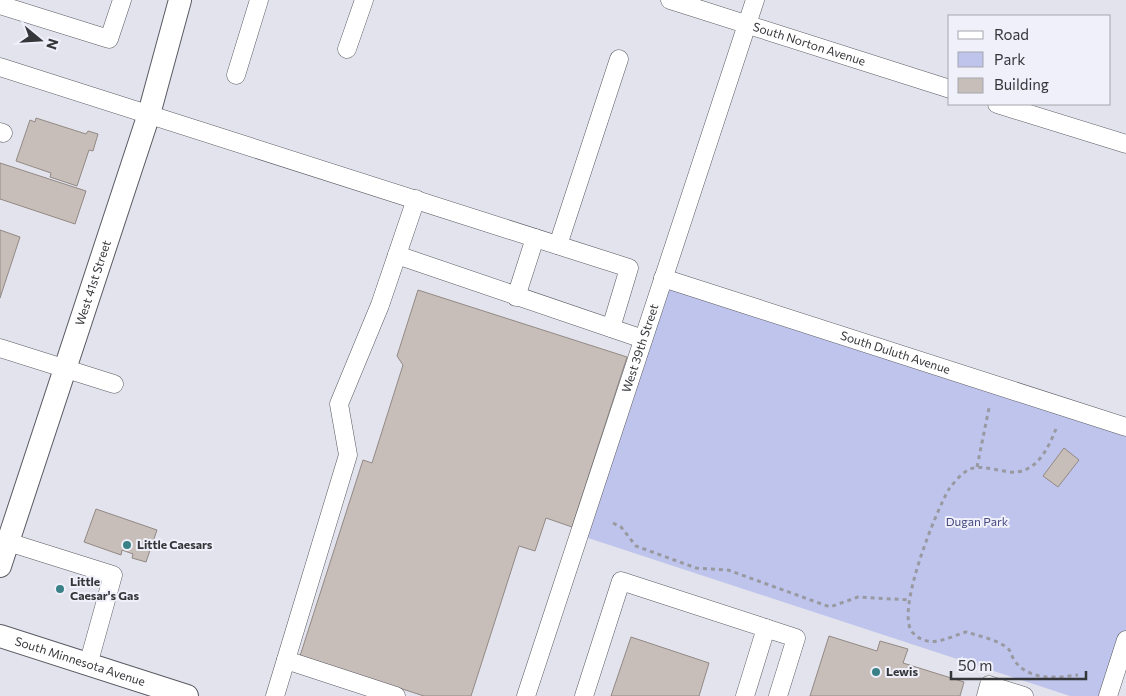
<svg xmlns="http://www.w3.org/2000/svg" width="1126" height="696" font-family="Commissioner,sans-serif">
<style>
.green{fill:#bfc4ec}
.building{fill:#c8beb9;stroke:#928984}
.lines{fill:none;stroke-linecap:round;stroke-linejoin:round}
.minor-casing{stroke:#595a62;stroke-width:19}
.major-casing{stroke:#595a62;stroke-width:24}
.path{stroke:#999aa1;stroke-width:3;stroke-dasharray:4 4;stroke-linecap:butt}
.minor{stroke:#fff;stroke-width:18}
.major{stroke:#fff;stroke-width:22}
.poi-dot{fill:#398186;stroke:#eff0fa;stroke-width:2}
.labels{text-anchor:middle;stroke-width:4;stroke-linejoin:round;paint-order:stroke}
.street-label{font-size:12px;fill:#353639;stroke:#eff0fa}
.park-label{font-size:12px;fill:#484a82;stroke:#eff0fa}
.poi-label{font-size:12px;font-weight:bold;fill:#353639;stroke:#eff0fa;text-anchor:start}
</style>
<rect width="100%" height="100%" fill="#e2e3ed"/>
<path class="green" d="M663 278 1126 427V640L1108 696H1070L579 535Z"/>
<g class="building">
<path d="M36 118 86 134 88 131 98 134 93 151 89 150 77 186 50 177 51 173 16 161 30 120 35 122Z"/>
<path d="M0 163 86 191 75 224 0 199Z"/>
<path d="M0 230 20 237 0 298Z"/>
<path d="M418 290 627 357 572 527 546 518 535 551 519 546 471 696H424L300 656 363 460 372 463 403 365 397 356Z"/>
<path d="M1064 448 1079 460 1058 487 1043 476Z"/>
<path d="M96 509 157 530 146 562 132 558 133 554 122 550 121 555 84 542Z"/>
<path d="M829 636 877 651 880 641 908 649 903 663 964 682 960 696H810Z"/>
<path d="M631 637 709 663 699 696H611Z"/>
</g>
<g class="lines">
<g class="minor-casing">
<g id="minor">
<path id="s1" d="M670 0 950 89"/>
<path d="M0 5 109 39 122 0"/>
<path d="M347 49 364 0"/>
<path d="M0 67 629 268 611 328"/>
<path d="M236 75 259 0"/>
<path d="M997 104 1126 144"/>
<path d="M0 132 3 133"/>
<path d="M558 245 619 59"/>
<path d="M397 255 643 339"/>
<path id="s2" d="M663 278 1126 427"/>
<path d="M516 297 535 238"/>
<path d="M0 348 114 384"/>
<path d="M8 542 113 575 88 665"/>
<path d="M286 660 396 696"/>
<path d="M275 696 348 455 339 404 380 305 416 199"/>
<path id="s3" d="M526 696 755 0"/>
<path d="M584 696 621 581 796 638 778 696"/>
<path d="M745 696 766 628"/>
<path d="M986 696 989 685 1024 696"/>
<path d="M1108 696 1126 640"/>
</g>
</g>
<g class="major-casing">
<g id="major">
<path id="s4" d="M0 566 149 114 180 0"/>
<path id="s5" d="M0 636 187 696"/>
</g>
</g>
<g class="path">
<path d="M1056 429C1049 446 1039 469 1017 472 1008 473 995 469 986 468 979 467 971 467 965 472 959 476 953 484 949 489 936 511 894 614 913 633 930 650 948 637 966 632 979 636 995 639 1006 647 1011 650 1011 655 1014 660 1029 681 1055 678 1078 675"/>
<path d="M977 467 989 408"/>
<path d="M613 523 621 527 636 546 696 568 728 570 830 607 858 597 910 600"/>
</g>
<use href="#minor" class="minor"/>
<use href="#major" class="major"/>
</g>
<g class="poi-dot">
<circle cx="127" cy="545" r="5"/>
<circle cx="60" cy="589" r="5"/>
<circle cx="876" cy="672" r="5"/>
</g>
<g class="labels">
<g class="street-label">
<text dy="4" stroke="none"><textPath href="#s1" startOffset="146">South Norton Avenue</textPath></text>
<text dy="4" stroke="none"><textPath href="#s4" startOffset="298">West 41st Street</textPath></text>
<text dy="4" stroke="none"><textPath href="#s3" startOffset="366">West 39th Street</textPath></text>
<text dy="4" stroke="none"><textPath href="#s2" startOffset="244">South Duluth Avenue</textPath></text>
<text dy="4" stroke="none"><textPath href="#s5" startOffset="84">South Minnesota Avenue</textPath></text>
</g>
<g class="park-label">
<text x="977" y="526">Dugan Park</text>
</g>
<g class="poi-label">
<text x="137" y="549">Little Caesars</text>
<text x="70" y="586">Little<tspan x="70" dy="14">Caesar's Gas</tspan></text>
<text x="886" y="676">Lewis</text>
</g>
</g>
<rect x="948" y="15" width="162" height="90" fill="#eff0fa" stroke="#a5a6ad"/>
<rect x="958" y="31" width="25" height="8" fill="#ffffff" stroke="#a5a6ad"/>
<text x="994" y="40" font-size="15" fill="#353639">Road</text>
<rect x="958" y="52" width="25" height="15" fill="#bfc4ec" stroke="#a5a6ad"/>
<text x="994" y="65" font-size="15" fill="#353639">Park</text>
<rect x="958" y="78" width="25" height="15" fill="#c8beb9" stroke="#a5a6ad"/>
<text x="994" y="90" font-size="15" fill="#353639">Building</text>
<g transform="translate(40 40) rotate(108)" stroke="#eff0fa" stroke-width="4" paint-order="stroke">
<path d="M0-4L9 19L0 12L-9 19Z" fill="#353639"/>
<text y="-8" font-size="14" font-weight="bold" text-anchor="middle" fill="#353639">N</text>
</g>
<path d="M951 671v8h135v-8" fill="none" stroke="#353639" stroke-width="2.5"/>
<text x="958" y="671" font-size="15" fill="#353639" stroke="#eff0fa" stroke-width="4" paint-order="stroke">50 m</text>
</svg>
